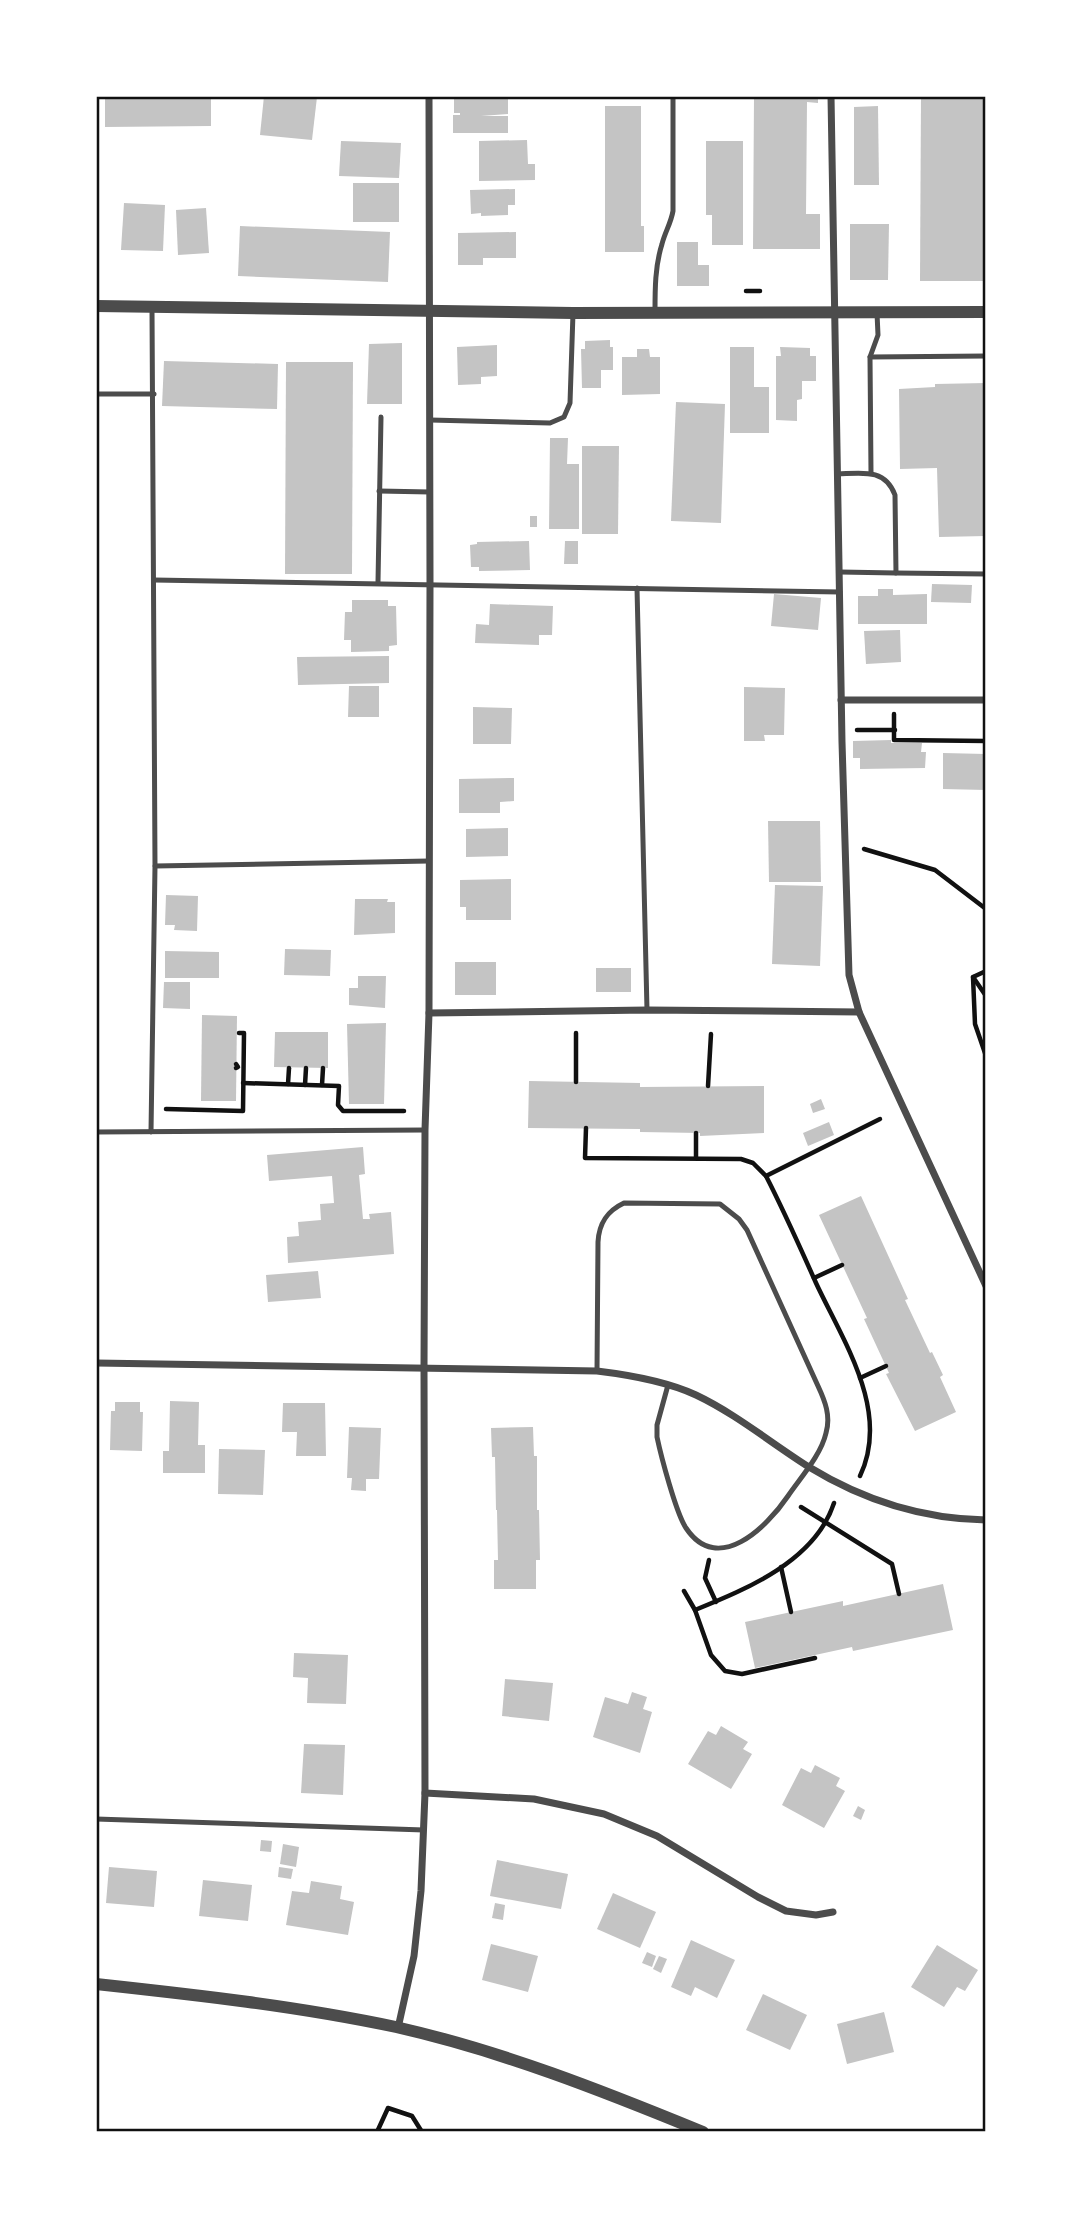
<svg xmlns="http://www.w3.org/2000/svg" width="1082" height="2228" font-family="Roboto,sans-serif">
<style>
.building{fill:#c4c4c4}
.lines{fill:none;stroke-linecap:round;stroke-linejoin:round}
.path{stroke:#111;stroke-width:4.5}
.service{stroke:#4c4c4c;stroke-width:5}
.minor{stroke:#4c4c4c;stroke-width:7}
.tertiary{stroke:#4c4c4c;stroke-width:12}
.neatline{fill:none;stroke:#111;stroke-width:2.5}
</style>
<rect width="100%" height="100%" fill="#fff"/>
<g class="building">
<path d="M105 96H211V126L105 127Z"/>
<path d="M264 96 317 97 312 140 260 135Z"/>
<path d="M454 96 508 98V114L481 116H508V133H453V115H460V113H454Z"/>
<path d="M754 96H818V103L807 102 806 214H820V249H753Z"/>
<path d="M921 96H986V281H920Z"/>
<path d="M605 106H641V226H644V252H605Z"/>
<path d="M878 106 879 185H854V107Z"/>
<path d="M527 140 528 164H535V180L479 181V141Z"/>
<path d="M341 141 401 143 399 178 339 176Z"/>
<path d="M706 141H743V245H712V215H706Z"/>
<rect x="353" y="183" width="46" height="39"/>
<path d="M515 189V205H508V215L481 216V213L471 214 470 190Z"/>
<path d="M124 203 165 205 163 251 121 250Z"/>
<path d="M206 208 209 253 178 255 176 210Z"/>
<path d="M850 224H889L888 280H850Z"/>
<path d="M240 226 390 232 388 282 238 276Z"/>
<path d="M516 232V258H483V265H458V233Z"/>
<path d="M677 242H698V265H709V286H677Z"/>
<path d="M610 340V347H613V370H601V388H582L581 349H585V341Z"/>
<path d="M402 343V404H367L369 344Z"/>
<path d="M497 345V376L481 377V384L458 385 457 347Z"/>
<path d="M730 347H754V387H769V433H730Z"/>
<path d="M780 347 810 348V356H816V381H802V399L797 400V421L776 420V356H781Z"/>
<path d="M637 349H649L650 357H660V394L622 395V357H637Z"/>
<path d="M164 361 278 364 277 409 162 406Z"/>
<path d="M286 362H353L352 574H285Z"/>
<path d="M986 383V536L939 537 937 468 900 469 899 389 935 387V384Z"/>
<path d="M676 402 725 404 721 523 671 521Z"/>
<path d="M550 438H568L567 464H579V529H549Z"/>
<path d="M582 446H619L618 534H582Z"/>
<rect x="530" y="516" width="7" height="11"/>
<path d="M529 541 530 570 479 571V567H471L470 545 477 544V542Z"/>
<path d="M565 541H578V564H564Z"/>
<path d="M932 584 972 585 971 603 931 602Z"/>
<path d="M878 589H893V595L927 594V624H858V596H878Z"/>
<path d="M774 594 821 598 818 630 771 626Z"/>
<path d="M352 600H388V606H396L397 645 389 646V651L351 652V640H344L345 612H352Z"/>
<path d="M490 604 553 606 552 635H539V645L475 643 476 624 489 625Z"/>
<path d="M900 630 901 662 866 664 864 631Z"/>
<path d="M389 656V683L298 685 297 657Z"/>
<path d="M349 686H379V717H348Z"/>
<path d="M744 687 785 688 784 735H764L765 741H744Z"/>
<path d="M473 707 512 708 511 744H473Z"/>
<path d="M891 740V743H922L921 752H926L925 768 860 769V758H853V741Z"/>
<path d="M943 753 986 754V790L943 789Z"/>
<path d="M514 778V801L500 802V813H459V779Z"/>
<path d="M768 821H820L821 882H769Z"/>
<path d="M508 828V856L466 857V829Z"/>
<path d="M511 879V920H466V907H460V880Z"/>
<path d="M775 885 823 886 820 966 772 964Z"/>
<path d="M166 895 198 896 197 931 174 930 175 925H165Z"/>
<path d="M355 899H388L387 902H395V933L354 935Z"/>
<path d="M285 949 331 950 330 976 284 975Z"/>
<path d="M165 951 219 952V978H165Z"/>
<rect x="455" y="962" width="41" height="33"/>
<rect x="596" y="968" width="35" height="24"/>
<path d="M358 976H386L385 1008 349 1005V988H358Z"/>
<path d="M164 982H190V1009L163 1008Z"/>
<path d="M202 1015 237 1016 236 1101H201Z"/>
<path d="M386 1023 384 1104H349L347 1024Z"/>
<path d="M275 1032H328V1068L274 1067Z"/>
<path d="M529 1081 640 1083V1087L764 1086V1133L700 1136V1133L640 1132V1129L528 1128Z"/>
<path d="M821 1099 825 1109 813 1113 810 1104Z"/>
<path d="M829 1122 834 1135 808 1146 803 1133Z"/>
<path d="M363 1147 365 1174 359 1175 363 1219H370L369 1214 391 1212 394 1254 288 1263 287 1237 299 1236 298 1222 321 1220 320 1204 334 1203 332 1176 269 1181 267 1155Z"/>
<path d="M861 1196 908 1299 905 1300 930 1353 932 1352 943 1375 940 1377 956 1412 915 1431 886 1374 889 1373 864 1319 867 1318 819 1215Z"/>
<path d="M318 1271 321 1298 268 1302 266 1275Z"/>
<path d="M170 1401 199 1402 198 1445H205V1473H163V1451H169Z"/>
<path d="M115 1402H140V1412H143L142 1451 110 1450 111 1411H115Z"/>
<path d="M283 1403H325L326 1456H296L297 1432H282Z"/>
<path d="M349 1427 381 1428 379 1479H366V1491L351 1490 352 1478H347Z"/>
<path d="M533 1427 534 1456H537V1510H539L540 1560H536V1589H494V1560H498L497 1510H496L495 1457H492L491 1428Z"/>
<path d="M219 1449 265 1450 263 1495 218 1494Z"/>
<path d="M943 1584 953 1630 853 1651 852 1647 755 1668 745 1622 843 1601V1606Z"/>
<path d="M294 1653 348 1655 346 1704 307 1703 308 1678 293 1677Z"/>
<path d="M505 1679 553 1683 549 1721 502 1716Z"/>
<path d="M632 1692 647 1697 643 1709 652 1712 640 1753 593 1737 605 1697 628 1704Z"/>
<path d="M721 1726 748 1742 743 1749 752 1754 731 1789 688 1764 708 1731 716 1735Z"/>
<path d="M304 1744 345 1745 343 1795 301 1793Z"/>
<path d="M815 1765 840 1778 836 1786 845 1791 824 1828 782 1805 801 1768 811 1773Z"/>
<path d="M858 1806 865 1810 861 1820 853 1816Z"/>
<path d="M261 1840 272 1841 271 1852 260 1851Z"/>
<path d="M283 1844 299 1847 296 1867 280 1864Z"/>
<path d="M497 1860 568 1874 561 1909 490 1896Z"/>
<path d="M109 1867 157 1871 154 1907 106 1903Z"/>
<path d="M279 1867 293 1869 291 1879 278 1877Z"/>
<path d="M203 1880 252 1885 248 1921 199 1916Z"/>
<path d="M311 1881 342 1886 340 1899 354 1902 348 1935 286 1925 292 1891 309 1893Z"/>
<path d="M613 1893 656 1912 640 1948 597 1929Z"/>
<path d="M495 1903 505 1905 503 1920 492 1918Z"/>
<path d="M691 1940 735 1960 717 1998 695 1987 691 1996 671 1987Z"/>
<path d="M491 1944 538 1956 528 1992 482 1980Z"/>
<path d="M937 1945 978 1970 965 1991 957 1987 944 2007 911 1987Z"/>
<path d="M647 1952 656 1956 652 1967 642 1963Z"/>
<path d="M659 1956 667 1959 661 1973 653 1969Z"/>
<path d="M763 1994 807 2015 790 2050 746 2030Z"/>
<path d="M884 2012 894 2052 847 2064 837 2024Z"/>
</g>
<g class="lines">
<g class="path">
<path d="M746 291H760"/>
<path d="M894 714V740L986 741"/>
<path d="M857 730H895"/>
<path d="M864 849 935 870 986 909"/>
<path d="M986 971 973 977 975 1024 986 1056"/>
<path d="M973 977 986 996"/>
<path d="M576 1033V1082"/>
<path d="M236 1064 238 1067 236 1068"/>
<path d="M243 1083 339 1086 338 1105 343 1111H404"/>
<path d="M288 1084 289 1068"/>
<path d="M305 1085 306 1068"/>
<path d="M322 1085 323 1068"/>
<path d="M708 1086 711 1034"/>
<path d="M166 1109 243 1111 244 1033H239"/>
<path d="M586 1128 585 1158 741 1159 753 1163 766 1176C784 1211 800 1247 816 1283 843 1341 891 1411 860 1476"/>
<path d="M696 1133V1158"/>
<path d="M766 1176 880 1119"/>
<path d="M814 1278 842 1265"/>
<path d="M860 1378 886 1366"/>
<path d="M801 1507 892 1564 899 1594"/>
<path d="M709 1560 705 1578 716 1602"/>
<path d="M781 1567 791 1612"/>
<path d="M684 1591 695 1610C747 1589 815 1561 834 1503"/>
<path d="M695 1610 711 1655 725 1671 742 1674 815 1658"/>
<path d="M377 2132 388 2108 412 2116 422 2132"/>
</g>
<g class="service">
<path d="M655 312C655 289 655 266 662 244 665 232 671 223 673 211V96"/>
<path d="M870 357 986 356"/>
<path d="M96 394H154"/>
<path d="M430 420 550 423 564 417 570 403 573 313"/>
<path d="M871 473 870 357 878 335 877 313"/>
<path d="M838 474C862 473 885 468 895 495L896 573 840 572"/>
<path d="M379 491 430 492"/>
<path d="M896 573 986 574"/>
<path d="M154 580 840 592"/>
<path d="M378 582 381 417"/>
<path d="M637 588 647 1010"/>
<path d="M155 866 429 861"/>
<path d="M96 1132 425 1130"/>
<path d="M151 1132 155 866 152 309"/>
<path d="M597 1371 598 1242C599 1223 607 1211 624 1203L720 1204 739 1219 747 1230 818 1386C825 1401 831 1416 826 1433 821 1455 801 1477 788 1496 767 1527 718 1576 686 1528 676 1513 661 1456 657 1437V1425L668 1385"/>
<path d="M96 1819 424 1830"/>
</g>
<g class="minor">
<path d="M831 96 842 742 849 975 859 1012 986 1286"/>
<path d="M841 700H986"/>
<path d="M429 1013 647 1010 859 1012"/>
<path d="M96 1363 597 1371C630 1375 666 1381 696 1395 736 1414 771 1443 809 1467 863 1500 922 1519 986 1520"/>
<path d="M425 1793 534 1799 604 1814 657 1836 758 1897 786 1911 816 1915 833 1912"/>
<path d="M398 2028 414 1956 421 1891 425 1793 424 1367 425 1130 429 1013 430 584 429 96"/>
</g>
<g class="tertiary">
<path d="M96 306 573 313 986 312"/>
<path d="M96 1984C197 1995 297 2006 396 2027 502 2051 603 2091 703 2132"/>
</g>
</g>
<rect width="1082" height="2228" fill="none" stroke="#ffffff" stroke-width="196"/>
<rect x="98" y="98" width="886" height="2032" class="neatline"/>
</svg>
